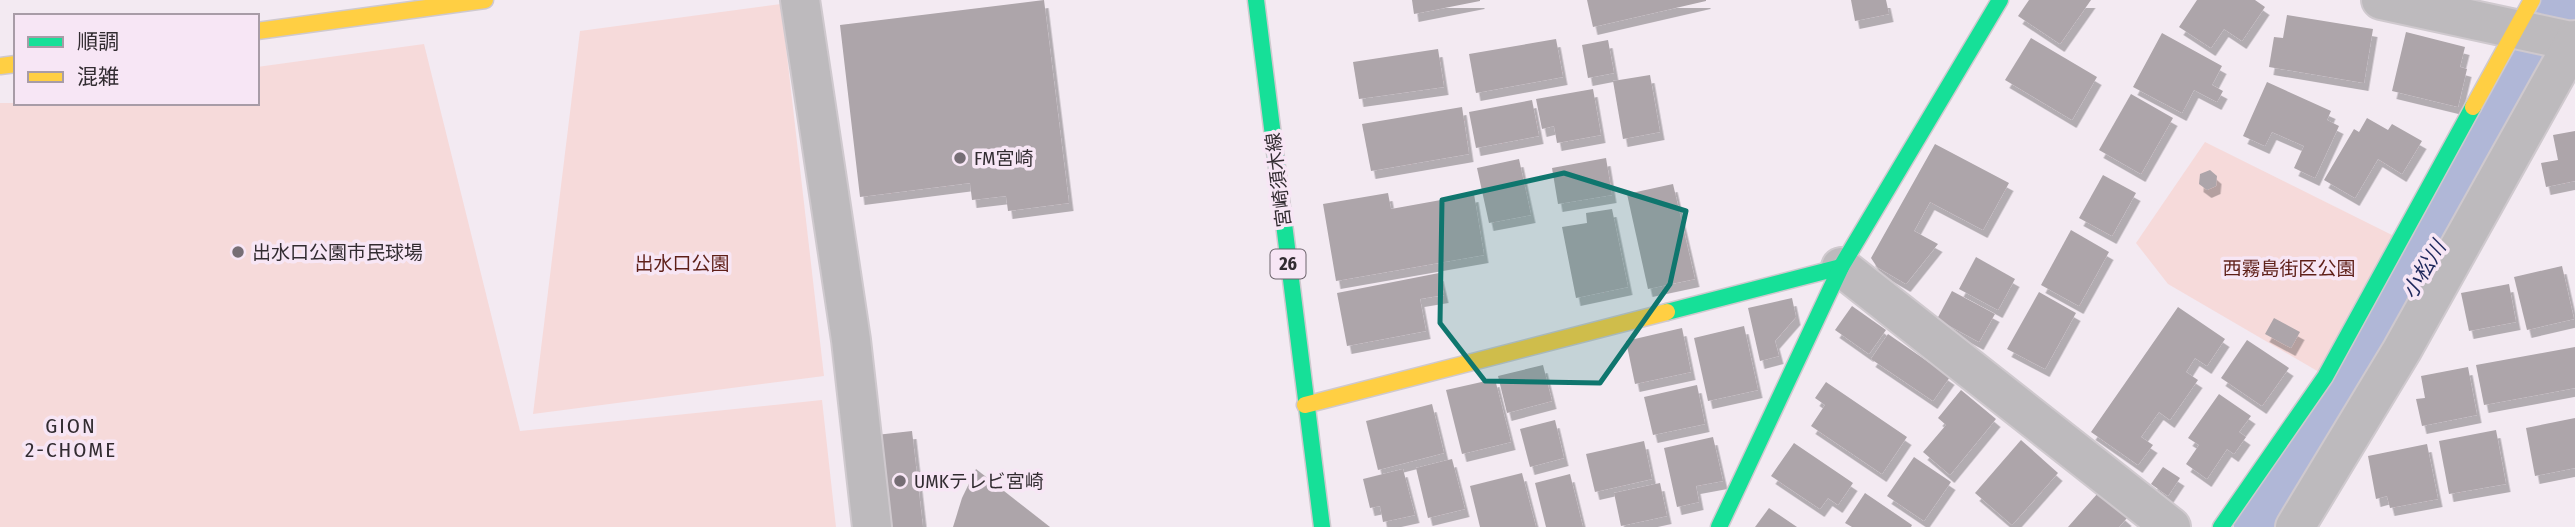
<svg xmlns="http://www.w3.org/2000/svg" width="2575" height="527" font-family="'Fira Sans Condensed','Noto Sans JP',sans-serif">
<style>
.green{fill:#f6dada}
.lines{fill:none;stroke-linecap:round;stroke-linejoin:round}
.river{stroke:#b0b7d7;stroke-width:63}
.building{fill:#ada5aa;filter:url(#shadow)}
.street-casing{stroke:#cfc9ce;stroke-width:42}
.fast-casing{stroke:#cfc9ce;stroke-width:19}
.slow-casing{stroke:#cfc9ce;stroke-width:19}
.street{stroke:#bdbabd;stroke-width:38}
.fast{stroke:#16e098;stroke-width:16}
.slow{stroke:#ffcf43;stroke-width:16}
.marked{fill:#0f766e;fill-opacity:0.2;stroke:#0f766e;stroke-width:5;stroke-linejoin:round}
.poi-dot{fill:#766e75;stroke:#f7e6f5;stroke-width:2.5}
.labels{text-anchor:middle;stroke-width:7;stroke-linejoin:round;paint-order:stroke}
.shield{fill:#f7e6f5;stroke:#6d646c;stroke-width:2}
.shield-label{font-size:18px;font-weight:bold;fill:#322c31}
.poi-label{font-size:19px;fill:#322c31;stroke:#f7e6f5;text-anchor:start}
.street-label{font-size:19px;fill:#322c31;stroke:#f7e6f5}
.park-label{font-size:19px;fill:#5e1f18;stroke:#f7e6f5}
.water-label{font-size:21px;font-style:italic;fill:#1e285c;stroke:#f7e6f5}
.neighbourhood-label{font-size:21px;letter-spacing:2px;fill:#322c31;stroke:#f7e6f5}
</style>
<defs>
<filter id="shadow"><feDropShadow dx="4.5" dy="8" stdDeviation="0" flood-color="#0004"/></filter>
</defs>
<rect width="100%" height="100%" fill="#f3eaf2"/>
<g class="green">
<path d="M781 4 824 376 533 414 580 31Z"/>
<path d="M424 44 520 431 822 400 836 527H0V103H257V67Z"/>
<path d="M2205 142 2396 237 2319 372 2168 284 2136 243Z"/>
</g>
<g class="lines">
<path class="river" d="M2265 527 2286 503 2411 298 2487 164 2527 62 2558 0"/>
</g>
<g class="building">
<path d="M1044 0 1069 203 1008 211 1006 196 972 200 970 183 860 197 840 25Z"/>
<path d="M1412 0H1480V1L1414 14Z"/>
<path d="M1587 0H1706V1L1593 27Z"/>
<path d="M1851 0H1886L1889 14 1855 21Z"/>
<path d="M2029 0H2091L2060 44 2018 16Z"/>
<path d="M2197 0H2255L2265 7 2242 41 2224 29 2211 48 2179 27Z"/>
<path d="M2287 15 2373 29 2364 83 2269 67 2274 37 2283 38Z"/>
<path d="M2406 32 2465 47 2460 67 2467 69 2458 107 2392 91Z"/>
<path d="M2162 33 2222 66 2212 85 2223 91 2217 102 2194 90 2182 113 2133 87Z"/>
<path d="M2031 38 2097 77 2072 120 2005 80Z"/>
<path d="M1556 39 1563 77 1476 93 1469 54Z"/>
<path d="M1608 40 1614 73 1588 78 1582 45Z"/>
<path d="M1438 49 1444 87 1359 99 1353 62Z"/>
<path d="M1650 75 1660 132 1623 139 1613 81Z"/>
<path d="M2267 82 2331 111 2327 120 2339 126 2315 178 2294 168 2304 146 2272 132 2265 146 2243 136Z"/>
<path d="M1593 89 1601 135 1557 143 1554 126 1542 129 1536 99Z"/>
<path d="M2131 94 2173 118 2141 174 2099 150Z"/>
<path d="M1532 100 1539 136 1476 148 1469 112Z"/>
<path d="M1462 107 1469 154 1371 171 1362 124Z"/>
<path d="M2367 118 2388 130 2392 124 2422 141 2402 174 2378 159 2355 198 2324 180 2354 129 2359 132Z"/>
<path d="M2575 131V181L2546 187 2541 163 2558 160 2553 135Z"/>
<path d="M1935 144 2009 183 1983 230 1930 202 1914 231 1938 244 1906 284 1877 267 1871 258Z"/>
<path d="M1606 158 1612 195 1558 204 1552 168Z"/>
<path d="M1519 159 1531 215 1489 223 1477 168Z"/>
<path d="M2210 170 2217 176 2216 186 2207 190 2199 184 2200 174Z"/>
<path d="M2103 175 2136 193 2112 236 2079 218Z"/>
<path d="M1673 184 1695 279 1648 289 1627 194Z"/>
<path d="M1388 193 1391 209 1474 194 1484 255 1336 281 1323 204Z"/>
<path d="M1612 209 1628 287 1576 298 1562 227 1587 223 1586 213Z"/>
<path d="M2071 230 2109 252 2079 306 2041 285Z"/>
<path d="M1976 257 2015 279 1998 310 1959 289Z"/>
<path d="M2562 266 2574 319 2527 330 2514 277Z"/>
<path d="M1439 273 1444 295 1420 299 1426 331 1347 346 1337 293Z"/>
<path d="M2509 284 2516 322 2469 331 2461 293Z"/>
<path d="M1952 291 1995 314 1979 342 1937 319Z"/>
<path d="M2039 292 2076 313 2045 369 2007 349Z"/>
<path d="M1792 298 1796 317 1775 341 1779 356 1760 361 1748 308Z"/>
<path d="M1852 306 1886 330 1869 354 1835 330Z"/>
<path d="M2178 307 2225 339 2207 366 2195 358 2186 372 2198 380 2170 420 2159 412 2141 437 2153 445 2138 465 2091 432Z"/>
<path d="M2274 318 2300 332 2291 348 2265 334Z"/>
<path d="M1744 326 1758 390 1708 401 1694 338Z"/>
<path d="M1682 328 1691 372 1635 384 1626 341Z"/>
<path d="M1888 334 1950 377 1933 401 1871 359Z"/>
<path d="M2247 340 2289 368 2262 406 2221 378Z"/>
<path d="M2575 347V388L2484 405 2476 365Z"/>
<path d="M1543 365 1552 401 1507 413 1498 376Z"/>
<path d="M2468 367 2477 415 2422 426 2416 399 2425 398 2421 376Z"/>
<path d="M1495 379 1511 442 1462 454 1446 390Z"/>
<path d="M1826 382 1907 437 1882 474 1811 426 1825 405 1815 398Z"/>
<path d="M1697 385 1705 424 1653 435 1644 397Z"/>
<path d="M1961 390 1996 419 1950 475 1923 452 1946 425 1938 418Z"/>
<path d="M2219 394 2251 416 2239 432 2246 437 2234 454 2227 449 2207 479 2186 464 2199 445 2188 438Z"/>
<path d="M1432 404 1444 453 1378 470 1366 421Z"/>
<path d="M2575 418V468L2535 476 2526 428Z"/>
<path d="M1555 420 1564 458 1530 467 1520 429Z"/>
<path d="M2496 430 2506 484 2449 494 2439 441Z"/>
<path d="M912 431 923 527H889L876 435Z"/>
<path d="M1713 437 1723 481 1696 486 1699 502 1677 507 1664 448Z"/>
<path d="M2021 440 2058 473 2012 525 1975 493Z"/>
<path d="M1644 441 1652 479 1595 492 1586 454Z"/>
<path d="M1794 443 1853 483 1838 505 1828 498 1820 509 1771 476Z"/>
<path d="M2427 444 2438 499 2390 508 2387 496 2376 499 2368 456Z"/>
<path d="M1914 457 1951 482 1924 521 1887 496Z"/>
<path d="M1452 459 1465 509 1428 518 1416 468Z"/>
<path d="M2163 467 2180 478 2168 496 2151 484Z"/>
<path d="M976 469 1050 527H953L962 498Z"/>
<path d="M1403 469 1415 515 1383 522 1380 506 1370 508 1363 479Z"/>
<path d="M1522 473 1536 527H1480L1470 486Z"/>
<path d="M1570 474 1583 527H1546L1535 483Z"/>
<path d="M1660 483 1667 516 1621 526 1614 493Z"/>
<path d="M1865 493 1912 525 1911 527H1852L1845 523Z"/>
<path d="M2098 493 2127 518 2119 527H2068Z"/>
<path d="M1769 508 1797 527H1755Z"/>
</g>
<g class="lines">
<g class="street-casing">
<g id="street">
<path d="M800 0 851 340 872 527"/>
<path d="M2381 0 2575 42"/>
<path d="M1841 267 2171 527"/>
<path d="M2295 527 2402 350 2575 40"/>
</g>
</g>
<g class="fast-casing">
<g id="fast">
<path d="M1256 0 1322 527"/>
<path d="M1667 312 1841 267"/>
<path d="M1719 527 1841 267 2000 0"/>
<path d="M2221 527 2325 377 2473 107"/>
</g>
</g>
<g class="slow-casing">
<g id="slow">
<path d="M257 31 485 0"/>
<path d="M0 66 16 64"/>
<path d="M2473 107 2532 0"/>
<path d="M1305 405 1667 312"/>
</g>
</g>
<use href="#street" class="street"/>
<use href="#fast" class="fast"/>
<use href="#slow" class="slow"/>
</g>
<path class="marked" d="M1564 173 1686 211 1670 284 1600 383 1485 381 1440 323 1442 200Z"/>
<g class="poi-dot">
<circle cx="960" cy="158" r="7"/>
<circle cx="238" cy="252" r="7"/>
<circle cx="900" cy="481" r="7"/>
</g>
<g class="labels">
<rect class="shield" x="1270.5" y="249.5" width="35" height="29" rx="5"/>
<g class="shield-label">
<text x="1288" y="270">26</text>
</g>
<g class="poi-label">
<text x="974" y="165">FM宮崎</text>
<text x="252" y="259">出水口公園市民球場</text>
<text x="914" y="488">UMKテレビ宮崎</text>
</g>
<g class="street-label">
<text transform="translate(1278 180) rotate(-97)" y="7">宮崎須木線</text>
</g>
<g class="park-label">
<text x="682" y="270">出水口公園</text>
<text x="2289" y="275">西霧島街区公園</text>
</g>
<g class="water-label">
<text transform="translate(2424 270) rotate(-59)" y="7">小松川</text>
</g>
<g class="neighbourhood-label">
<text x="71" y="433">GION<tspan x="71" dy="24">2-CHOME</tspan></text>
</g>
</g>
<rect x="14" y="14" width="245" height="91" fill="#f7e6f5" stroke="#a89ca7" stroke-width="2"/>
<rect x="28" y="37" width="35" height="10" fill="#16e098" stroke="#a89ca7" stroke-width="2"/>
<text x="77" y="49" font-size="21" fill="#322c31">順調</text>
<rect x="28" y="72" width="35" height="10" fill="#ffcf43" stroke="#a89ca7" stroke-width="2"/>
<text x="77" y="84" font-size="21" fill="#322c31">混雑</text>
</svg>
